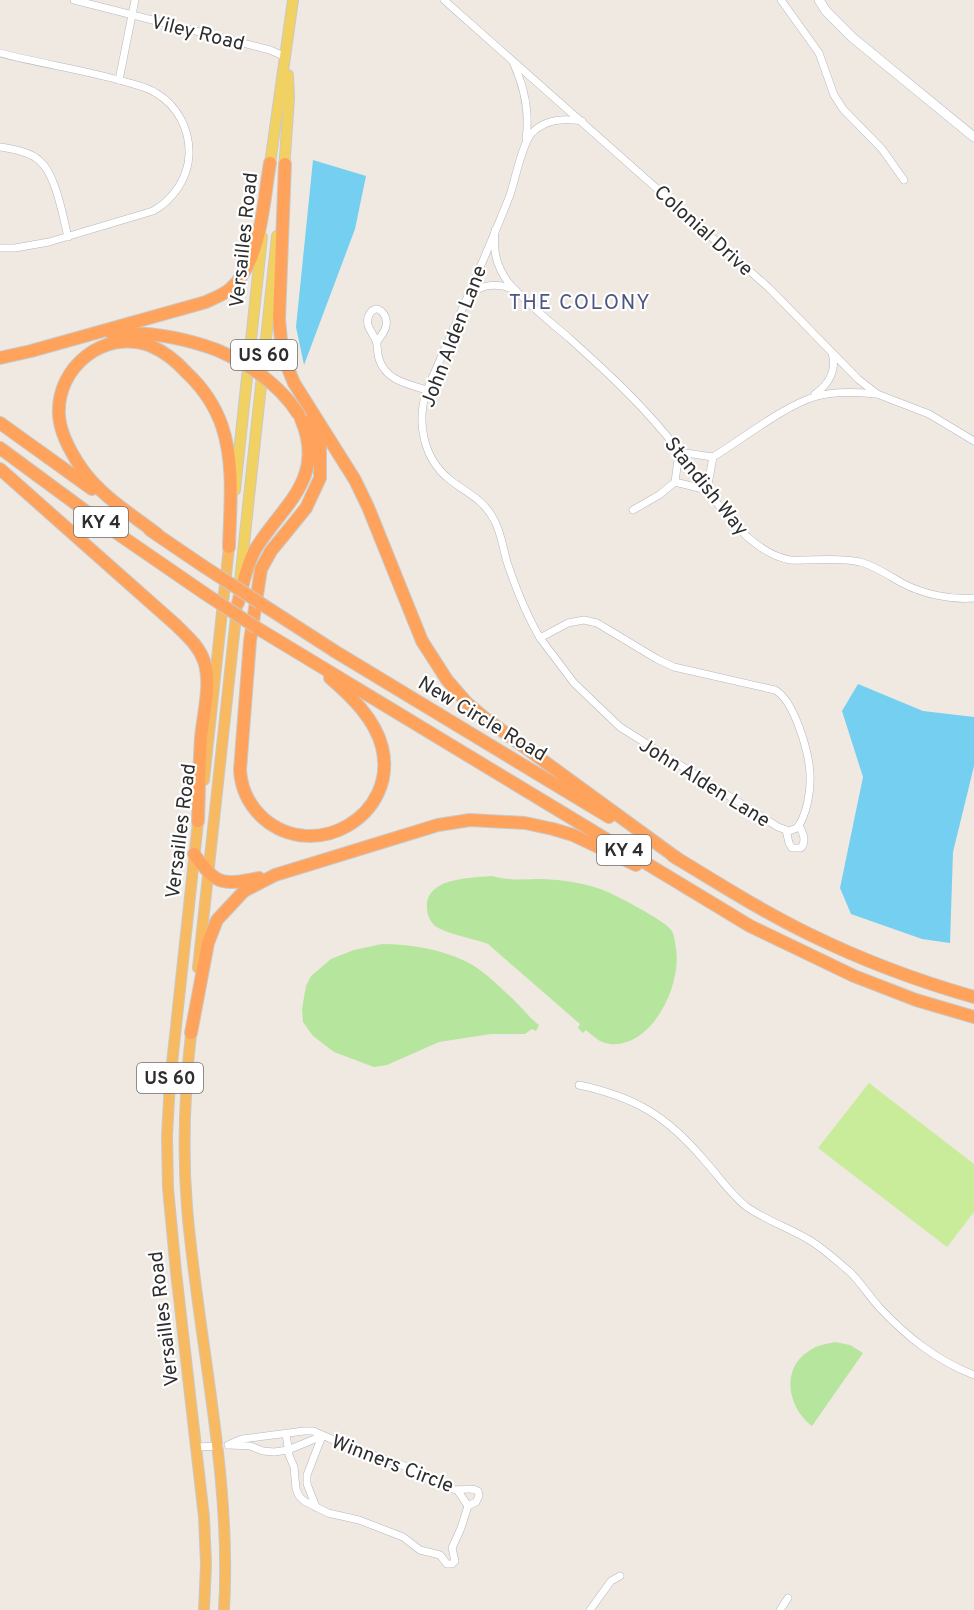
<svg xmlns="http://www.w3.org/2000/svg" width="974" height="1610" font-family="Overpass,sans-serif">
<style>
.green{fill:#b6e59e}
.pitch{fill:#c9ec9a}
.water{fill:#75cff0}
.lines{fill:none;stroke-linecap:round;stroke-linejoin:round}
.minor-casing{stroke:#b4b7c1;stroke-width:8}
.secondary-casing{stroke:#b4b7c1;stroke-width:10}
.primary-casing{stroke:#c9c9c9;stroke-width:12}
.trunk-casing{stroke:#c9c9c9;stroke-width:12}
.motorway-casing{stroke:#c9c9c9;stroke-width:14}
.minor{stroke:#fff;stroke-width:7}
.secondary{stroke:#fff;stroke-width:9}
.primary{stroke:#f2d163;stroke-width:10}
.trunk{stroke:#f8ba60;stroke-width:10}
.motorway{stroke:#ffa35c;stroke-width:12}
.motorway-bridge-casing{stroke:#c9c9c9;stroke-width:14;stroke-linecap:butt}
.motorway-bridge{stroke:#ffa35c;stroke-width:12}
.labels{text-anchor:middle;stroke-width:4.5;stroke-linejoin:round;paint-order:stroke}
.shield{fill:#fff;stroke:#6d6d6d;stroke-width:1.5}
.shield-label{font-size:18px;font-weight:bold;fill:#2e2e2e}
.street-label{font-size:20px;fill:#2e2e2e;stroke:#fff}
.neighbourhood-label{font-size:21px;letter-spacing:1.5px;fill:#4d5680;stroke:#fff}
</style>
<rect width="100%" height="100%" fill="#efe9e1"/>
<g class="green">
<path d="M492 876C510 881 524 879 542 879 565 880 588 883 610 893 621 898 667 922 672 931 675 937 675 944 676 949 682 985 652 1048 610 1044 600 1043 593 1036 586 1030L583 1033 578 1028 580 1024 488 944C475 939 443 933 434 925 430 921 427 914 427 908 425 877 472 878 492 876Z"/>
<path d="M382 944C410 944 439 949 465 961 483 969 498 986 513 999 518 1004 535 1023 539 1025L536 1031 532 1029 525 1034H491L439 1042 387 1065 374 1067 334 1052 313 1036 303 1022 302 1009 306 986 311 976 331 959 354 950Z"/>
<path d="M835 1342 850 1345 863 1353 812 1426C788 1408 780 1369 809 1351 817 1345 826 1344 835 1342Z"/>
</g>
<path class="pitch" d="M869 1083 974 1164V1212L947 1247 818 1148Z"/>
<g class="water">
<path d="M313 160 366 176 355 229 304 365 296 327Z"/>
<path d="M858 684 923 711 974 717V766L953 852 950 943 922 939 851 914 840 888 863 777 842 711Z"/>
</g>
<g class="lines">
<g class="minor-casing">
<g id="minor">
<path d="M74 0 270 50 286 57"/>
<path d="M444 0 769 288 858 379 877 394 929 414 974 441"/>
<path d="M781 0 819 53 834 95 843 109 882 149 904 180"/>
<path d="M0 53C42 64 84 70 126 82 136 85 147 87 156 93 178 106 190 130 189 155 188 178 173 200 153 211L49 242 15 248H0"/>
<path d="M513 62C524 86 530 112 526 139"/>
<path d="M119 80 135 0"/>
<path d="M0 147C13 149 31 152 40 161 56 175 63 217 68 237"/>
<path d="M495 230C493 250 496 266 508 282 526 303 548 320 569 338 608 373 646 408 678 450 706 486 742 551 790 560 812 561 838 557 860 562 875 566 888 575 902 583 923 594 950 600 974 598"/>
<path d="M469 295C481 285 497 282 512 289"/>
<path d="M377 342C380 337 385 332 386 326 389 315 376 301 369 315 364 326 373 332 376 341 378 346 377 353 379 359 386 381 408 384 427 390"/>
<path d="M815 394C829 384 837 370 832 353"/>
<path d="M713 457C741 440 784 406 814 397 833 391 855 392 875 394"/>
<path d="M633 510 659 495 675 482 679 452 713 457 707 490 675 482"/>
<path d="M584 620 597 623 657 659 674 667 775 690C794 700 809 752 810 774 811 790 807 815 797 828L789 831 778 827 620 727 574 683 540 638 568 623Z"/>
<path d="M540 638C526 614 516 589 507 562 503 548 501 531 493 518 483 499 465 492 449 479 423 458 416 421 427 390 455 325 484 261 510 195 515 180 522 145 531 134 544 119 564 118 582 121"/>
<path d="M786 830 789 843 792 848H801C807 840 803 834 799 825"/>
<path d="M579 1085C635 1097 667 1116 704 1160 718 1175 730 1194 747 1207 767 1221 790 1228 811 1241 825 1250 837 1261 850 1272 861 1283 869 1296 879 1307 907 1337 936 1360 974 1375"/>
<path d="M228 1445 242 1439 304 1431H313L352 1448 400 1464 452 1489C462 1492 469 1486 478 1491L479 1496 476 1502 468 1506 461 1528 452 1548 455 1561 452 1564H447L440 1555 420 1550 403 1537 359 1520 328 1513 304 1501 299 1496 296 1489 294 1467 289 1455 286 1433"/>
<path d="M230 1445 250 1446 263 1451 274 1452 288 1450 322 1436"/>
<path d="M197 1447 219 1446"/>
<path d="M458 1491 468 1506"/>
<path d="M316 1507 307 1484V1475L322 1436"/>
<path d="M590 1610 611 1581 620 1576"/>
<path d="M780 1610 788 1598"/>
</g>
</g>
<g class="secondary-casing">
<path id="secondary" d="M819 0 826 11 853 38 974 137"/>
</g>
<g class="primary-casing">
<g id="primary">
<path d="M284 170 289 98 288 75"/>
<path d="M269 171 293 0"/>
<path d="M235 490 262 237"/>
<path d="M240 581 277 236"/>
</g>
</g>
<g class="trunk-casing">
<g id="trunk">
<path d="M204 780 229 547"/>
<path d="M199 813 170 1082 167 1136 168 1188 176 1272 204 1517 206 1564 204 1610"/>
<path d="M198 968 237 607"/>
<path d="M192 1025C185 1085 182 1146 187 1207 198 1341 232 1475 224 1610"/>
</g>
</g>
<g class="motorway-casing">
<g id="motorway">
<path d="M285 164 279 319 282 351 287 366 294 383 355 480 368 507 422 641 447 680 467 703 486 719 678 859"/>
<path d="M112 334C148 331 184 338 217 350"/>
<path d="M0 358 31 351 206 302C214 298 223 295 230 289 262 262 263 202 270 163"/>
<path d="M309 421 320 444V478L306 508 271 551 261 569 250 641 240 770C241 788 249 805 263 818 315 864 399 815 382 747 375 719 351 696 330 678"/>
<path d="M0 423 92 489"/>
<path d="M0 448 95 518 204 593"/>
<path d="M0 469 176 625C187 636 199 646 204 661 212 684 203 714 201 738 199 766 199 794 198 821"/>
<path d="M150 530 203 566"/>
<path d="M157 534C131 514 101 496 82 469 71 453 60 434 59 415 56 367 105 328 151 346 165 352 177 362 187 373 202 387 215 406 222 426 235 465 230 507 229 547"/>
<path d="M238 603C243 585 246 566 255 550 281 506 327 480 301 419"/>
<path d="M260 603 336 652 609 817"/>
<path d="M257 628 750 926 854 976 916 1000 974 1017"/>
<path d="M194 854C217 886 222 885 259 878"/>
<path d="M673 856C718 883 763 912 811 935 864 961 918 981 974 997"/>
<path d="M191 1033 208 943 217 920 244 891 275 875 438 825 470 820 525 823 553 829 573 835 636 865"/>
</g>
</g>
<use href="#minor" class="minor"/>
<use href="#secondary" class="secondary"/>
<use href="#primary" class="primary"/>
<use href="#trunk" class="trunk"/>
<use href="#motorway" class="motorway"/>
<g class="motorway-bridge-casing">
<g id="motorway-bridge">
<path d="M217 350C249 364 280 385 299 415"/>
<path d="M203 566 260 603"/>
<path d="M204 593 257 628"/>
</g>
</g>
<use href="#motorway-bridge" class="motorway-bridge"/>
</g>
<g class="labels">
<g class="shield">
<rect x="231" y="340" width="66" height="30" rx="4.5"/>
<rect x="74" y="507" width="54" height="30" rx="4.5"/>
<rect x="597" y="835" width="54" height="30" rx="4.5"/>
<rect x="137" y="1063" width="66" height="30" rx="4.5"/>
</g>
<g class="shield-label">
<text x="264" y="361">US 60</text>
<text x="101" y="528">KY 4</text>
<text x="624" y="856">KY 4</text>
<text x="170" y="1084">US 60</text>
</g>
<g class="street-label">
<text transform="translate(198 32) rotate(14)" y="7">Viley Road</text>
<text transform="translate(704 230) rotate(42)" y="7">Colonial Drive</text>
<text transform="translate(243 240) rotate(-84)" y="7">Versailles Road</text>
<text transform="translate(453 336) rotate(-69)" y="7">John Alden Lane</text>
<text transform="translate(707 486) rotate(51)" y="7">Standish Way</text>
<text transform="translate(483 718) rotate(31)" y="7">New Circle Road</text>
<text transform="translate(705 782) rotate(32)" y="7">John Alden Lane</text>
<text transform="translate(180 831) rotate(-83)" y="7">Versailles Road</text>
<text transform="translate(163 1319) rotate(-97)" y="7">Versailles Road</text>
<text transform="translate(393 1463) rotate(21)" y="7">Winners Circle</text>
</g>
<g class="neighbourhood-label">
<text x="580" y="309">THE COLONY</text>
</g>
</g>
</svg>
